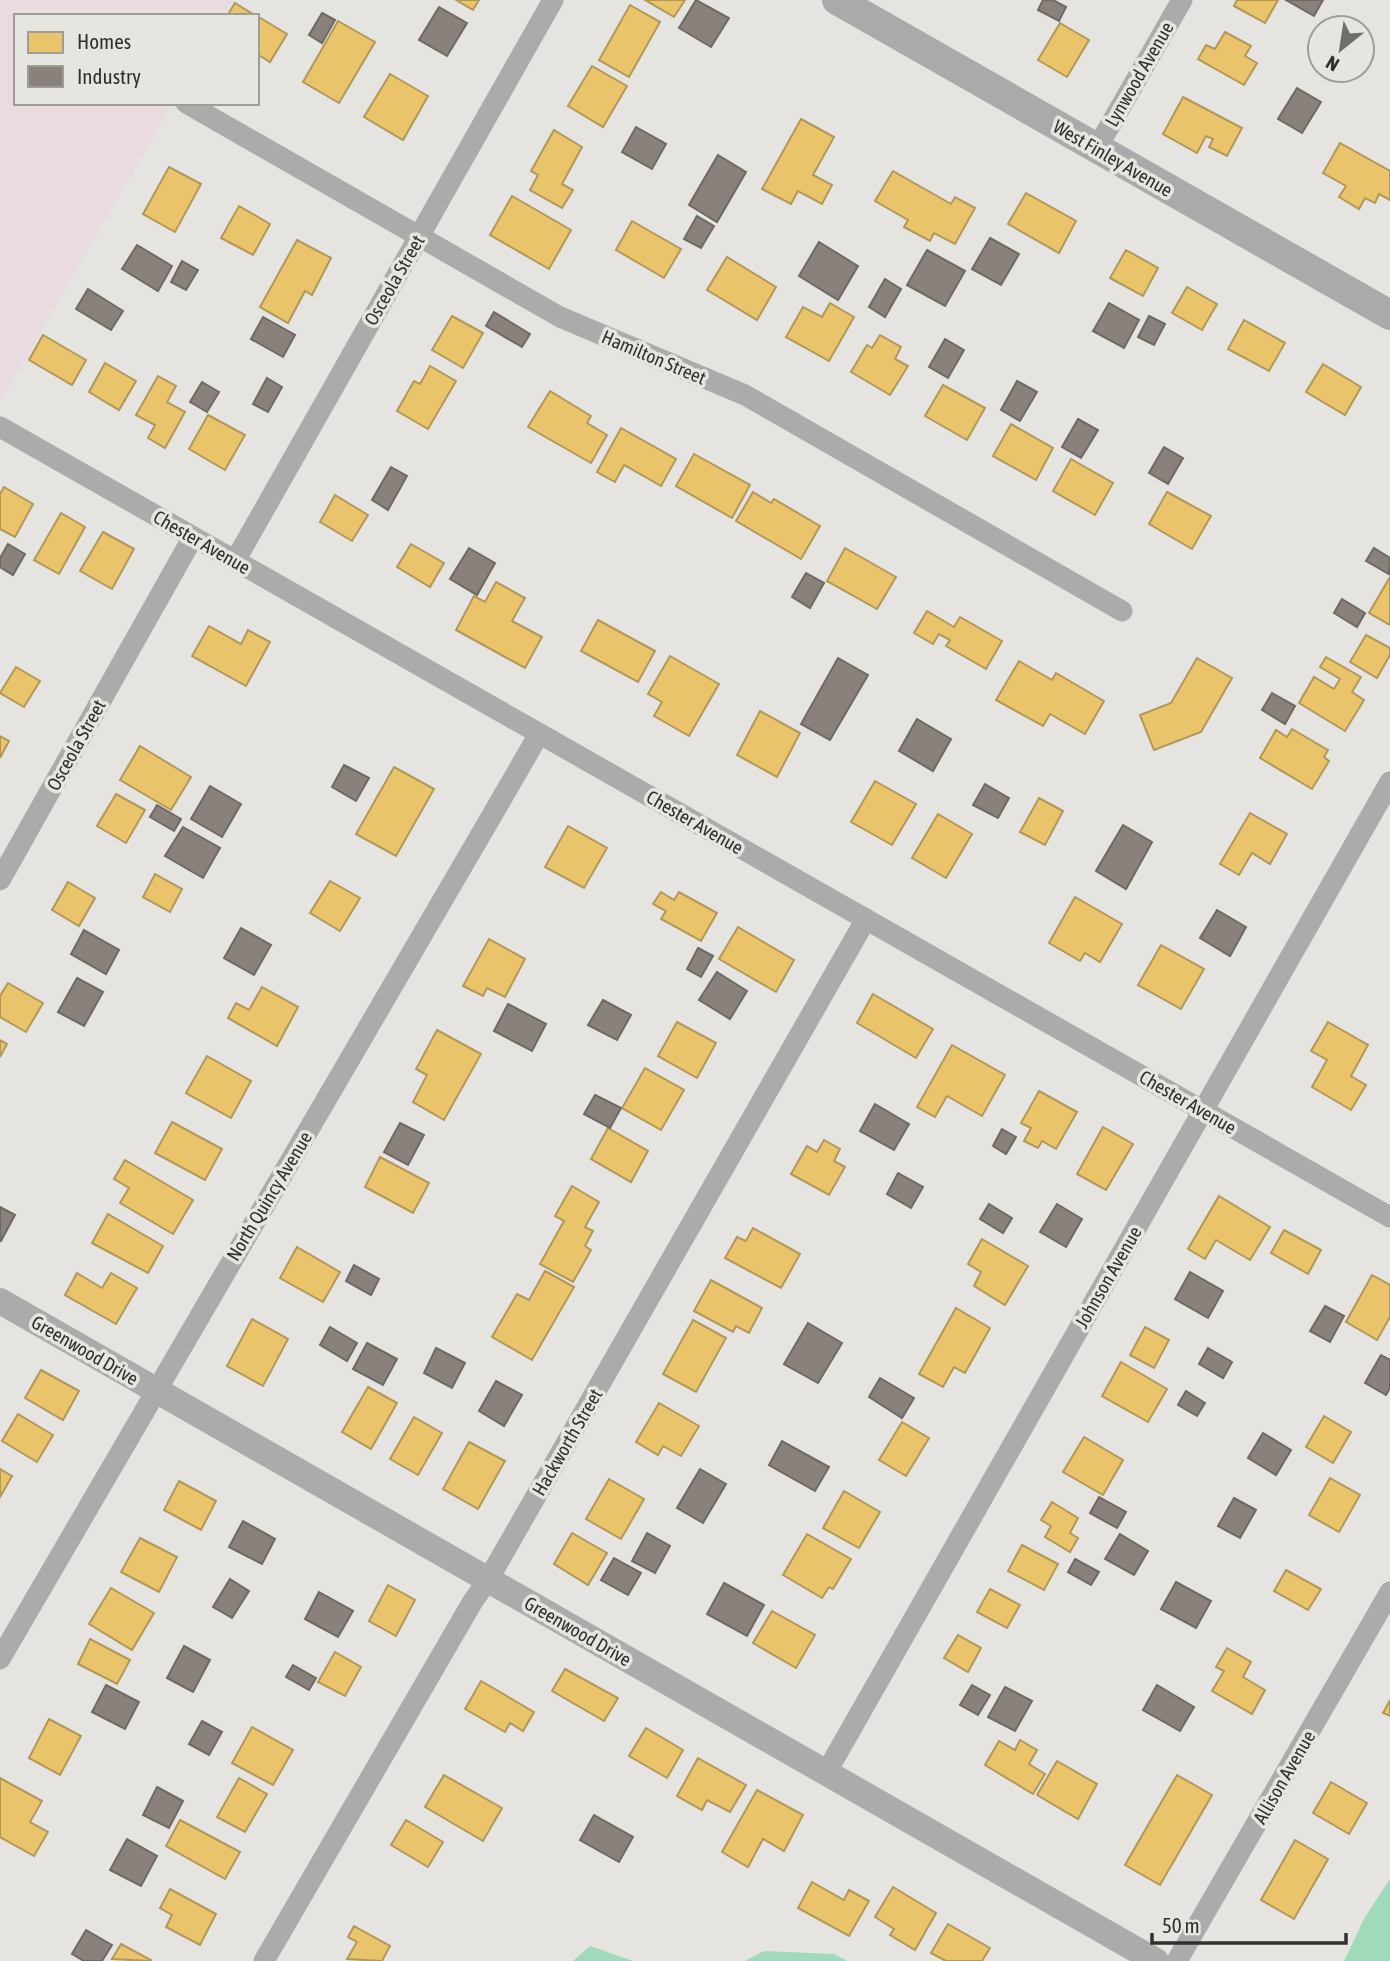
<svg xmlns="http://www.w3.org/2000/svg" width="1390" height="1961" font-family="'Asap Condensed',sans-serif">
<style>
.education{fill:#e9dbdf}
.forest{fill:#a0dabb}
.homes{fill:#e9c46a;stroke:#b29858;stroke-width:2}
.industry{fill:#8a817c;stroke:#6f6964;stroke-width:2}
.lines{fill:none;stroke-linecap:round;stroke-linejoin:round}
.minor{stroke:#acabab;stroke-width:21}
.tertiary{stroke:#acabab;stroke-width:26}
.secondary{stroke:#aba9aa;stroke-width:30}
.labels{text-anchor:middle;stroke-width:7;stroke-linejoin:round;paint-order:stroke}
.street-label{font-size:19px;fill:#31302d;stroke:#e7e5df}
</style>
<rect width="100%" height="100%" fill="#e5e4e1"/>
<path class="education" d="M0 0H232L223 16H16V103H173L0 402Z"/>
<g class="forest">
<path d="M1390 1879V1961H1344L1365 1917Z"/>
<path d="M590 1946 633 1961H573Z"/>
<path d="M764 1951 834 1954 847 1961H745Z"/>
</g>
<g class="homes">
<path d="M456 0H479L473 10Z"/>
<path d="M645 0H685L674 17Z"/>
<path d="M1237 0H1278L1265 23 1234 6Z"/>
<path d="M235 3 256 16H227Z"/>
<path d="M630 5 660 22 629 77 599 60Z"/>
<path d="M257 16 287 34 270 62 257 54Z"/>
<path d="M338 21 375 42 339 103 303 82Z"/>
<path d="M1060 23 1089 40 1067 77 1038 60Z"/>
<path d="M1225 32 1251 46 1245 56 1257 63 1244 85 1198 59 1206 45 1215 49Z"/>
<path d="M592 66 627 86 603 127 568 106Z"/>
<path d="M390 74 428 96 403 140 364 117Z"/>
<path d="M1183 97 1242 128 1227 156 1209 147 1213 139 1206 136 1197 153 1163 134Z"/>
<path d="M801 119 834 137 813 175 832 185 822 204 798 191 791 204 762 189Z"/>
<path d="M554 130 582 147 562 184 573 190 562 208 530 190 538 175 531 171Z"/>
<path d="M1340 143 1390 171V200L1379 194 1375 203 1365 198 1359 209 1339 197 1346 186 1323 173Z"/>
<path d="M169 167 201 184 175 232 143 214Z"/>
<path d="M893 171 951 204 955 197 975 208 955 244 934 233 930 241 904 227 908 220 875 201Z"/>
<path d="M1026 193 1076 221 1059 253 1008 224Z"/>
<path d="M512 196 571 230 549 269 490 235Z"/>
<path d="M239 206 270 224 253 255 221 238Z"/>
<path d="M632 221 681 249 664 278 616 250Z"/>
<path d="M297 240 331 258 312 295 305 291 288 323 260 307Z"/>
<path d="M1126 250 1158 268 1143 296 1110 278Z"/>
<path d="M727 257 776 287 757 320 707 290Z"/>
<path d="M1187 287 1217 304 1202 330 1172 313Z"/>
<path d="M830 303 854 317 829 361 786 337 803 307 822 317Z"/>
<path d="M452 316 483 333 463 368 432 350Z"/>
<path d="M1244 320 1285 343 1269 371 1228 349Z"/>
<path d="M43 335 86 360 72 385 29 360Z"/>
<path d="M880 335 901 347 895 359 908 366 890 395 851 372 867 345 872 348Z"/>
<path d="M105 363 136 381 119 410 89 392Z"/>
<path d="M1323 364 1361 387 1345 415 1306 392Z"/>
<path d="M430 366 456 381 428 429 397 411 414 381 420 384Z"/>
<path d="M158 376 176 386 167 402 185 412 165 448 148 438 155 425 136 415Z"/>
<path d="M943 385 985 408 967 440 925 416Z"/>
<path d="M550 391 591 416 587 423 607 435 591 463 528 427Z"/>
<path d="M208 415 245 435 225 470 189 449Z"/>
<path d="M1011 424 1053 448 1036 480 993 456Z"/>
<path d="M621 428 676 459 661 486 624 465 615 482 597 472Z"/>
<path d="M694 454 750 485 732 518 676 486Z"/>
<path d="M1071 459 1113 483 1095 515 1053 491Z"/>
<path d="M4 487 33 504 15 537 0 529V494Z"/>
<path d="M753 492 771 503 774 499 820 526 801 559 736 521Z"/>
<path d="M1167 492 1211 516 1192 549 1149 524Z"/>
<path d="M335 495 368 515 352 541 320 522Z"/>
<path d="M61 513 85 527 59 574 34 560Z"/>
<path d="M103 532 134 549 112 589 80 571Z"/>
<path d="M411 544 444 563 430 587 397 567Z"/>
<path d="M845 548 896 577 877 609 827 581Z"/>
<path d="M1390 577V625L1369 613Z"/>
<path d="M496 582 525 598 512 621 542 637 525 668 456 630 474 596 485 602Z"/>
<path d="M927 611 954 627 960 617 1002 641 986 669 946 646 950 640 939 634 933 644 914 633Z"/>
<path d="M598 620 655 651 638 682 581 651Z"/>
<path d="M209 626 241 644 248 630 270 642 246 686 192 656Z"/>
<path d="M1366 635 1390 648V655L1377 678 1350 662Z"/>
<path d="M670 656 719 684 689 736 654 716 662 702 648 694Z"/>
<path d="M1326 657 1361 677 1352 692 1364 700 1345 731 1299 703 1314 677 1334 689 1340 679 1320 667Z"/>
<path d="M1197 658 1232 678 1201 732 1154 750 1140 715 1171 703Z"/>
<path d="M1019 661 1052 680 1056 673 1104 701 1085 734 1050 714 1043 726 996 700Z"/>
<path d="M16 667 40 681 24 707 0 693Z"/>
<path d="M760 711 800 733 777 777 737 755Z"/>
<path d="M1292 729 1328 750 1324 757 1329 761 1312 789 1260 758 1276 730 1287 737Z"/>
<path d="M0 736 9 741 0 758Z"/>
<path d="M140 746 191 777 171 810 120 780Z"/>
<path d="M394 767 434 789 396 856 356 834Z"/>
<path d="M875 781 916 804 892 845 851 822Z"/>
<path d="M116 794 145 810 126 843 97 826Z"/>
<path d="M1039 798 1063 811 1045 845 1020 832Z"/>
<path d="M1250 813 1287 834 1270 864 1252 853 1239 875 1220 864Z"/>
<path d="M938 814 972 834 946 878 912 858Z"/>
<path d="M568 826 607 848 584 888 545 867Z"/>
<path d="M155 874 182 889 170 912 143 897Z"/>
<path d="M330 881 360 898 340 931 310 913Z"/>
<path d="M68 882 95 898 79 926 52 910Z"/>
<path d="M661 892 674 900 679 892 717 913 701 941 661 919 666 911 653 904Z"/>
<path d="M1075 897 1122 924 1100 962 1085 953 1080 961 1049 943Z"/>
<path d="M738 927 794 960 776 992 719 959Z"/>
<path d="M489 939 525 959 505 997 487 988 483 996 463 986Z"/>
<path d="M1161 945 1204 969 1181 1009 1138 985Z"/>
<path d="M8 983 43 1003 26 1032 0 1017V996Z"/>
<path d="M262 987 298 1007 277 1046 228 1018 236 1003 249 1010Z"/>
<path d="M873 994 933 1029 916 1058 857 1023Z"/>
<path d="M677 1022 716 1043 697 1078 658 1056Z"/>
<path d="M1328 1022 1368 1045 1351 1076 1366 1085 1351 1110 1312 1087 1327 1060 1311 1051Z"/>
<path d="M437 1030 481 1054 444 1120 413 1102 427 1075 416 1069Z"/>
<path d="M0 1040 7 1044 0 1057Z"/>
<path d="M952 1045 1005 1075 982 1116 947 1096 935 1117 917 1107Z"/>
<path d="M207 1056 251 1081 231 1118 186 1093Z"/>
<path d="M645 1068 684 1090 661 1130 622 1108Z"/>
<path d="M1039 1091 1077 1112 1056 1149 1042 1141 1038 1148 1024 1141 1031 1128 1021 1123Z"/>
<path d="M172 1122 222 1149 205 1180 155 1153Z"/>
<path d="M1103 1127 1133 1144 1106 1190 1077 1174Z"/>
<path d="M608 1128 648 1151 631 1182 591 1159Z"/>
<path d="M824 1140 840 1149 834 1161 845 1167 829 1195 791 1174 807 1146 817 1152Z"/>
<path d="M380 1157 429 1183 413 1213 365 1187Z"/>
<path d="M125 1160 193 1200 173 1234 120 1203 129 1188 114 1179Z"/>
<path d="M572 1186 599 1202 585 1227 593 1231 585 1246 591 1250 573 1282 540 1264 564 1221 555 1216Z"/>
<path d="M1219 1196 1270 1227 1250 1260 1216 1240 1205 1259 1188 1249Z"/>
<path d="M108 1214 163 1246 148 1273 92 1243Z"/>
<path d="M753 1228 800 1254 781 1288 725 1258 737 1237 746 1241Z"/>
<path d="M1284 1230 1321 1250 1308 1274 1271 1253Z"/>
<path d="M982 1239 1028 1266 1005 1305 974 1286 981 1272 968 1264Z"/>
<path d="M297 1247 340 1272 323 1302 280 1278Z"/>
<path d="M545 1271 574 1287 532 1360 492 1337 517 1294 529 1300Z"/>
<path d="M77 1273 102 1288 111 1273 137 1288 116 1324 65 1295Z"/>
<path d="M1372 1275 1390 1285V1317L1377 1340 1346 1322Z"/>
<path d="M711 1280 762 1308 749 1333 736 1326 733 1332 694 1311Z"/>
<path d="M956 1308 990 1328 965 1373 954 1367 943 1387 919 1374Z"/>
<path d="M252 1319 288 1339 263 1386 227 1366Z"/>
<path d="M693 1320 726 1338 696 1392 663 1374Z"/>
<path d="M1145 1327 1169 1340 1154 1368 1130 1355Z"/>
<path d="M1121 1362 1167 1389 1148 1422 1102 1396Z"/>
<path d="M41 1370 79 1391 63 1420 25 1398Z"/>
<path d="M368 1387 397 1403 371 1449 342 1432Z"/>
<path d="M659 1403 699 1426 681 1456 663 1446 658 1455 636 1442Z"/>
<path d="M18 1414 53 1435 37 1462 2 1441Z"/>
<path d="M1324 1416 1351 1432 1333 1463 1306 1447Z"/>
<path d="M414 1417 442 1433 418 1475 390 1459Z"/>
<path d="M902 1422 929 1438 906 1476 879 1460Z"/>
<path d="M1084 1437 1123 1460 1103 1495 1063 1472Z"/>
<path d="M469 1442 505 1461 478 1509 443 1489Z"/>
<path d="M0 1469 12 1476 0 1497Z"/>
<path d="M1330 1478 1360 1495 1339 1532 1309 1515Z"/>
<path d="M609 1479 644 1499 621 1539 586 1519Z"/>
<path d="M179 1481 216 1501 201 1530 164 1510Z"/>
<path d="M844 1491 880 1512 859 1548 823 1528Z"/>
<path d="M1052 1502 1078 1518 1070 1533 1078 1538 1070 1552 1045 1537 1051 1526 1041 1520Z"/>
<path d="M572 1533 607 1553 588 1585 554 1564Z"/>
<path d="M807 1534 851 1559 833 1589 829 1587 822 1598 783 1575Z"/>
<path d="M140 1538 177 1557 159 1592 121 1572Z"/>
<path d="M1022 1545 1058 1564 1044 1590 1008 1571Z"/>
<path d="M1286 1570 1321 1589 1308 1610 1274 1591Z"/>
<path d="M388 1585 415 1600 396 1636 369 1621Z"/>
<path d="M111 1588 154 1613 132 1650 89 1624Z"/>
<path d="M990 1589 1020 1605 1007 1628 977 1612Z"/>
<path d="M772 1611 815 1635 796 1668 753 1643Z"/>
<path d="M958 1635 981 1648 968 1672 944 1658Z"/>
<path d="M90 1639 130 1660 117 1684 78 1664Z"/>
<path d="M1227 1648 1251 1662 1243 1677 1265 1690 1252 1714 1212 1691 1224 1671 1216 1667Z"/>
<path d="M335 1652 361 1667 345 1696 318 1682Z"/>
<path d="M565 1669 618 1698 604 1721 552 1691Z"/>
<path d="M481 1681 534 1712 523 1731 510 1723 505 1732 465 1709Z"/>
<path d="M1390 1700V1716L1383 1713Z"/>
<path d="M49 1719 81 1736 60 1775 29 1758Z"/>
<path d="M252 1727 293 1750 273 1785 232 1763Z"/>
<path d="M646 1728 683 1750 667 1778 629 1756Z"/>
<path d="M1020 1740 1037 1750 1029 1764 1045 1774 1033 1794 985 1765 999 1741 1015 1750Z"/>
<path d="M698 1758 746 1785 730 1812 707 1800 702 1810 677 1796Z"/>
<path d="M1057 1761 1097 1784 1078 1819 1037 1795Z"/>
<path d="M444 1775 502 1808 483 1841 425 1807Z"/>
<path d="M1177 1775 1212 1795 1160 1885 1125 1865Z"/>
<path d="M0 1778 42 1801 30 1822 48 1832 34 1856 0 1837Z"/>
<path d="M239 1778 267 1794 245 1832 217 1817Z"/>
<path d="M1331 1782 1367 1803 1349 1834 1313 1813Z"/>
<path d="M757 1790 803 1815 784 1851 763 1839 748 1867 722 1852Z"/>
<path d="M180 1820 240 1852 225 1879 166 1846Z"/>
<path d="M406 1820 443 1842 428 1867 391 1845Z"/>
<path d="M1295 1840 1328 1859 1294 1919 1261 1900Z"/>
<path d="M812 1882 844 1900 849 1890 869 1901 849 1936 798 1908Z"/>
<path d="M893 1887 936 1913 915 1950 890 1935 894 1929 875 1917Z"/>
<path d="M170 1889 216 1914 200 1945 166 1927 172 1915 160 1908Z"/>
<path d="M948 1924 990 1948 982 1961H946L931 1953Z"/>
<path d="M354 1926 390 1946 382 1961 347 1959 357 1942 348 1937Z"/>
<path d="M121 1944 151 1960V1961L112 1959Z"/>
</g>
<g class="industry">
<path d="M696 0 729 18 711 47 679 28Z"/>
<path d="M1043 0H1053L1066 7 1059 21 1038 10Z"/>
<path d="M1286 0H1323L1314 16Z"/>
<path d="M439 7 467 23 447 56 419 40Z"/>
<path d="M322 13 335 20 322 43 309 35Z"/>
<path d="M1297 88 1321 102 1302 133 1278 119Z"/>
<path d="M636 127 666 144 652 169 622 152Z"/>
<path d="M718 155 746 172 717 222 689 205Z"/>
<path d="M697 216 714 226 701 248 684 239Z"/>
<path d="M990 238 1019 254 1001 285 972 269Z"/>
<path d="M819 242 858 266 838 300 799 276Z"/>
<path d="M137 245 172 266 158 291 122 269Z"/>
<path d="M927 250 965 271 945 306 907 285Z"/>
<path d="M182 261 198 270 186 290 171 282Z"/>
<path d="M885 279 901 289 885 317 869 307Z"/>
<path d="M88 289 123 311 111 330 76 309Z"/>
<path d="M1109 303 1139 320 1124 348 1093 331Z"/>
<path d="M494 312 530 334 522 347 486 326Z"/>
<path d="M1149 316 1165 324 1154 345 1138 337Z"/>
<path d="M263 317 295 335 283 357 251 339Z"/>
<path d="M945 339 964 350 948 378 929 367Z"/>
<path d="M267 378 282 387 268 412 253 404Z"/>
<path d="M1017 381 1037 392 1020 421 1001 410Z"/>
<path d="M202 382 219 392 207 412 190 402Z"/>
<path d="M1078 419 1098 430 1081 458 1062 447Z"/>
<path d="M1164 447 1183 458 1168 484 1149 473Z"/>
<path d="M391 467 407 476 388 510 372 500Z"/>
<path d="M8 544 25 554 13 575 0 567V558Z"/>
<path d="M469 548 495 563 477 595 450 579Z"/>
<path d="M1374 548 1390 558 1389 574 1366 561Z"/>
<path d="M806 573 824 583 810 608 792 597Z"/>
<path d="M1342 599 1365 613 1357 627 1334 613Z"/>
<path d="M838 658 868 675 830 740 801 724Z"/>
<path d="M1272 693 1295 706 1285 724 1262 710Z"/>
<path d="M917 719 951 739 933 771 899 751Z"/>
<path d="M344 765 369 778 356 801 332 787Z"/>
<path d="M985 784 1009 798 998 818 973 805Z"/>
<path d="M210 786 241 804 222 837 191 819Z"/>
<path d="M157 805 181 819 174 831 150 817Z"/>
<path d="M1123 825 1152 842 1126 889 1096 871Z"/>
<path d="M183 827 220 848 203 878 165 856Z"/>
<path d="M1217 910 1246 927 1230 956 1200 938Z"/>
<path d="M241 928 271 945 254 975 224 958Z"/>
<path d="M84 930 119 950 106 974 71 954Z"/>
<path d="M698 948 713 956 701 977 687 969Z"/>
<path d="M717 972 747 991 730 1019 699 1000Z"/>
<path d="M77 978 103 992 84 1026 58 1012Z"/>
<path d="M603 1000 631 1015 617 1040 588 1025Z"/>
<path d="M508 1004 546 1024 532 1051 494 1031Z"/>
<path d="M595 1095 621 1108 610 1128 584 1114Z"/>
<path d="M875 1104 909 1124 894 1150 860 1131Z"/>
<path d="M400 1123 424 1135 408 1165 384 1152Z"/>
<path d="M1002 1129 1016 1137 1006 1154 993 1146Z"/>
<path d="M898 1173 923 1187 911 1208 887 1194Z"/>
<path d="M989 1204 1012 1218 1003 1233 980 1219Z"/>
<path d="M1057 1204 1082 1219 1066 1247 1040 1232Z"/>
<path d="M0 1207 15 1215 1 1241 0 1240Z"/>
<path d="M354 1265 379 1279 371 1295 346 1281Z"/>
<path d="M1190 1272 1223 1291 1208 1318 1175 1299Z"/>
<path d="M1325 1306 1344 1316 1330 1342 1310 1331Z"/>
<path d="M808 1323 842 1343 818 1383 784 1364Z"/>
<path d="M330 1327 357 1343 347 1361 320 1345Z"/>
<path d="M367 1343 397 1359 383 1385 353 1369Z"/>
<path d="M436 1348 465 1363 452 1388 424 1373Z"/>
<path d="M1208 1348 1232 1362 1223 1378 1199 1364Z"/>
<path d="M1381 1355 1390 1360V1388L1386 1395 1365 1383Z"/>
<path d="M880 1378 914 1398 902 1418 869 1397Z"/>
<path d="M496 1381 522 1395 504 1426 479 1411Z"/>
<path d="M1186 1391 1205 1403 1197 1416 1178 1405Z"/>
<path d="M1263 1433 1291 1450 1276 1475 1248 1458Z"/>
<path d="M782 1441 829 1467 815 1491 769 1465Z"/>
<path d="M700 1469 726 1484 703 1523 677 1508Z"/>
<path d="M1099 1497 1126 1512 1117 1528 1090 1513Z"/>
<path d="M1234 1498 1256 1510 1240 1538 1218 1526Z"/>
<path d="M243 1521 275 1539 262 1564 229 1547Z"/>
<path d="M647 1533 670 1546 655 1573 632 1561Z"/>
<path d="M1120 1534 1148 1551 1134 1575 1105 1559Z"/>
<path d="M614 1558 641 1573 628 1595 601 1580Z"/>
<path d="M1075 1559 1099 1572 1091 1585 1068 1572Z"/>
<path d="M230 1579 249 1591 232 1618 213 1607Z"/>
<path d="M1176 1582 1211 1601 1196 1628 1161 1609Z"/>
<path d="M724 1583 764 1605 747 1636 707 1614Z"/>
<path d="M319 1592 353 1611 338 1637 305 1619Z"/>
<path d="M184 1646 210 1660 193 1692 167 1678Z"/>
<path d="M293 1665 316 1678 309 1690 286 1677Z"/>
<path d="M106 1685 139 1702 125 1729 92 1712Z"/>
<path d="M972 1685 990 1695 978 1715 960 1705Z"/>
<path d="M1157 1685 1194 1707 1180 1731 1143 1710Z"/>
<path d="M1005 1687 1032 1701 1015 1731 988 1717Z"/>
<path d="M202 1721 222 1732 209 1755 189 1744Z"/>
<path d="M157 1787 183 1801 169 1828 143 1815Z"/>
<path d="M594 1815 633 1837 619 1862 580 1840Z"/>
<path d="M127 1839 157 1856 141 1886 110 1870Z"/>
<path d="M86 1930 112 1945 102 1961H84L72 1954Z"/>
</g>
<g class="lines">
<g class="minor">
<path d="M186 103 560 317 745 395 1122 611"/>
<path d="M1097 148 1182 0"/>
<path d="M0 427 1390 1217"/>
<path d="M235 561 553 0"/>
<path d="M0 880 193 537"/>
<path d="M0 1659C178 1349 361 1043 539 734"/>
<path d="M826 1773 1390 782"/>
<path d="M264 1961 473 1601 488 1580 866 919"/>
<path d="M1177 1961 1390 1592"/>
</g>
<path class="tertiary" d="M0 1301 1156 1961"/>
<path class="secondary" d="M837 0 1390 315"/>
</g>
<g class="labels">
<g class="street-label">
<text transform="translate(1139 74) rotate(-60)" y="7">Lynwood Avenue</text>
<text transform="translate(1113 158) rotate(30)" y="7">West Finley Avenue</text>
<text transform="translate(394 280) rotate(-60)" y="7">Osceola Street</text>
<text transform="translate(654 357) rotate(23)" y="7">Hamilton Street</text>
<text transform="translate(202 542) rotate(30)" y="7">Chester Avenue</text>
<text transform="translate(76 745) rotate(-61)" y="7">Osceola Street</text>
<text transform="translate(695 822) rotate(30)" y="7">Chester Avenue</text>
<text transform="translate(1188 1102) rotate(30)" y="7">Chester Avenue</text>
<text transform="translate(269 1196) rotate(-59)" y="7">North Quincy Avenue</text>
<text transform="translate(1108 1277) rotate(-60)" y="7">Johnson Avenue</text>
<text transform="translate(85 1350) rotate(30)" y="7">Greenwood Drive</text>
<text transform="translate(567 1442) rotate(-60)" y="7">Hackworth Street</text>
<text transform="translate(578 1631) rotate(30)" y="7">Greenwood Drive</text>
<text transform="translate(1284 1777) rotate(-60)" y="7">Allison Avenue</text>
</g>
</g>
<rect x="14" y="14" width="245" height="91" fill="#e7e5df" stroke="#9e9d98" stroke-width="2"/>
<rect x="28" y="32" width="35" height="21" fill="#e9c46a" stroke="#9e9d98" stroke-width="2"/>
<text x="77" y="49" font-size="21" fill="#31302d">Homes</text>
<rect x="28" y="66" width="35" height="21" fill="#8a817c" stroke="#9e9d98" stroke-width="2"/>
<text x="77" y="84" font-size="21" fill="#31302d">Industry</text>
<g transform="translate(1341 49) rotate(210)"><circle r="33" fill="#e7e5df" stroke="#9e9d98" stroke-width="2"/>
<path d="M0-5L12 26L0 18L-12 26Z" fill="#706f6c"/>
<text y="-10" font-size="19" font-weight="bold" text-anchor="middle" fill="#31302d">N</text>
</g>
<path d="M1152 1933v10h194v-10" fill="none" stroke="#31302d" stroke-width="3.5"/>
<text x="1162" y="1933" font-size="21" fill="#31302d" stroke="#e7e5df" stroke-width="5" paint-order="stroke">50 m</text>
</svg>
